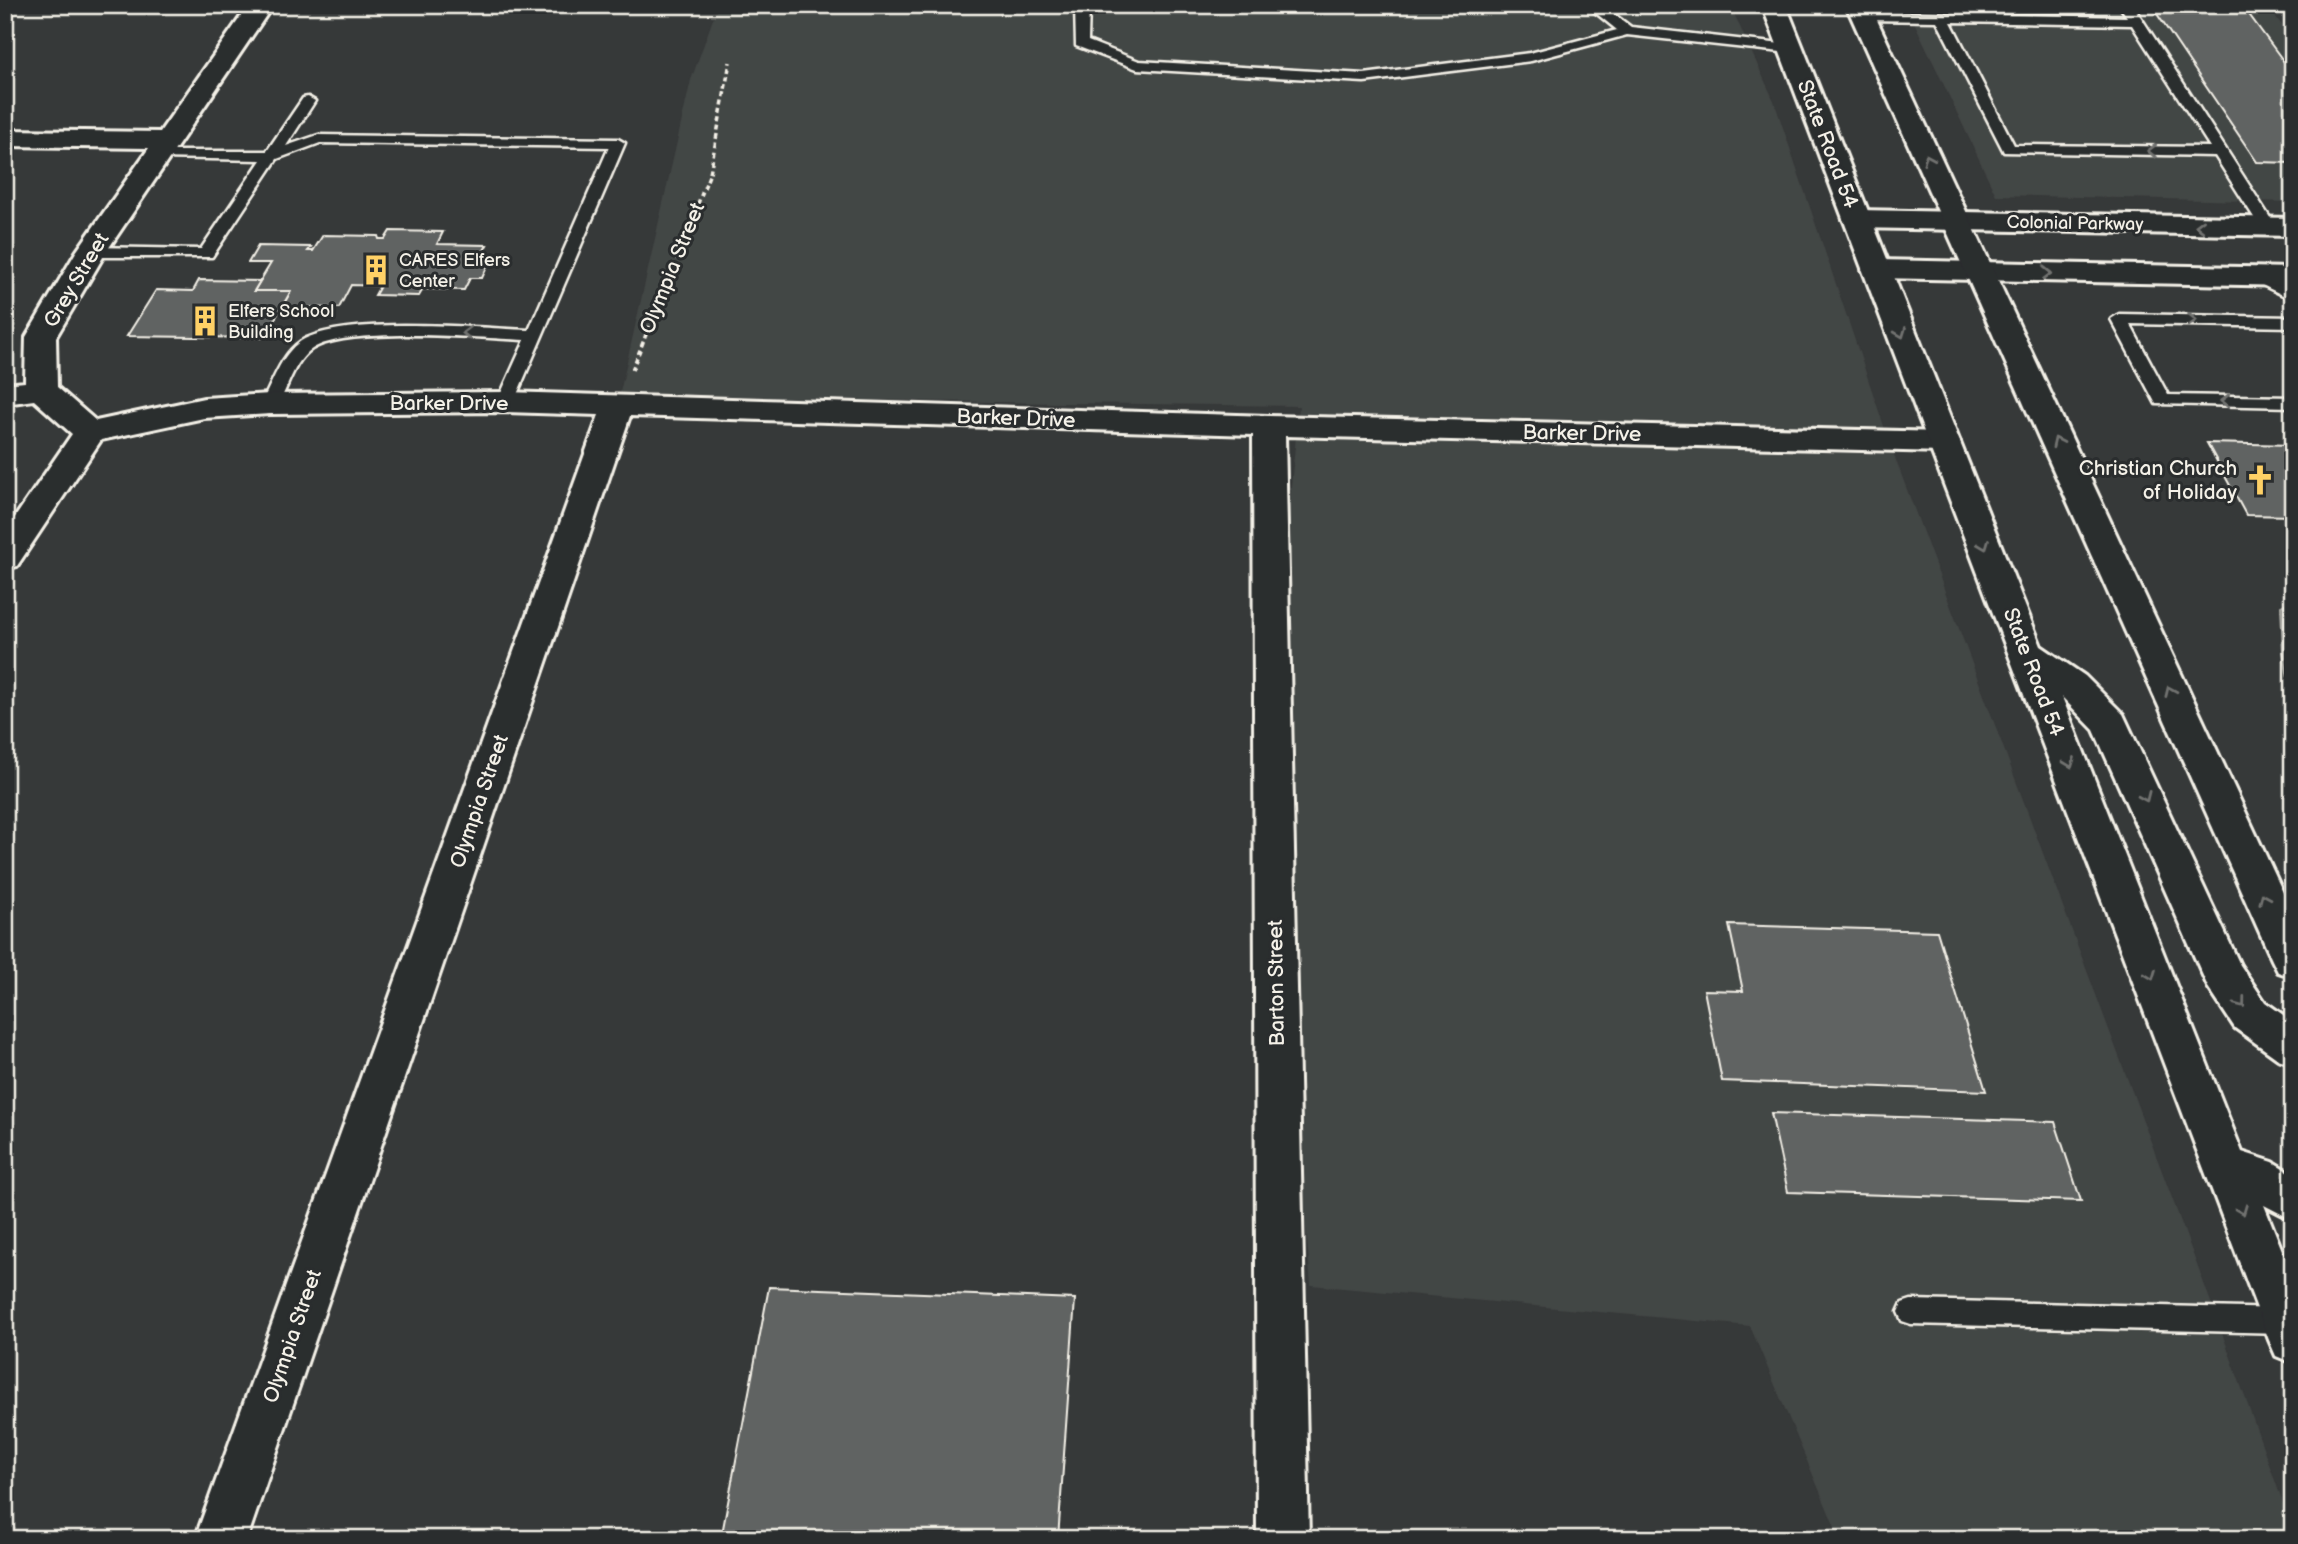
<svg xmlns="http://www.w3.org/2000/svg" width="2298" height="1544" font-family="'Balsamiq Sans',sans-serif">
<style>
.built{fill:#434645}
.water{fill:#757572;stroke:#a8a7a1;stroke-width:2}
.building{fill:#616362;stroke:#f4f1e8;stroke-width:2}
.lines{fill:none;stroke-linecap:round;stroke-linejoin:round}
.service-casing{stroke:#f4f1e8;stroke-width:5}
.minor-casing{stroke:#f4f1e8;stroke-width:6}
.primary-casing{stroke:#f4f1e8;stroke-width:6}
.path{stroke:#f4f1e8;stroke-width:3.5;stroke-dasharray:5 3.5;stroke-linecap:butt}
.service{fill:#2a2d2e;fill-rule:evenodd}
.minor{fill:#2a2d2e;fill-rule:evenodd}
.primary{fill:#2a2d2e;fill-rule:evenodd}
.oneway{stroke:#71726f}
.labels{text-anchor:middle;stroke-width:6;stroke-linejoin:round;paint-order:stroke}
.far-street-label{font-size:18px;fill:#f4f1e8;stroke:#2a2d2e}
.far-poi-label{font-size:18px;fill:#f4f1e8;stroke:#2a2d2e;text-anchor:start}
.street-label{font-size:21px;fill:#f4f1e8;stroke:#2a2d2e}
.poi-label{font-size:21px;fill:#f4f1e8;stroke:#2a2d2e;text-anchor:end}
</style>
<rect width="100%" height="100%" fill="#363939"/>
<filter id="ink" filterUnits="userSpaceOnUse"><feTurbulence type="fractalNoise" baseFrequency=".0143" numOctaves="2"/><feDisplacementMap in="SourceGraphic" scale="14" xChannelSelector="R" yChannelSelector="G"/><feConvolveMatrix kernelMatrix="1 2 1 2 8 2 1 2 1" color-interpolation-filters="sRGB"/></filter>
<g filter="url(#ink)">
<g class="built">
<path d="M718 5H1730L1774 101 1891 447 2212 1305 2293 1531V1539H1840L1750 1326 1311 1285 1264 757 1299 406 619 397 691 80Z"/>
<path d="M1906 5H2267L2293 40V202L1996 195Z"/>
</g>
<path class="water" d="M2293 600V704L2283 652 2281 606Z"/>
<g class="building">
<path d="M2151 5H2242L2293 74V163L2257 162Z"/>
<path d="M390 231 443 232 437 244 487 245 482 254H493L482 278H470L464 290 423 289 419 296 375 295 380 286 351 285 339 308 282 307 291 291H254L271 263H248L258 246 311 247 308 251H313L323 235 378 236 379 239H385Z"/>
<path d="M199 280 260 281 254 291H291L264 338 127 336 156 290 193 291Z"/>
<path d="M2207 443 2293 445V516L2246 515Z"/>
<path d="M1729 925 1937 931 1986 1091 1722 1081 1704 990 1743 991Z"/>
<path d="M1771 1113 2055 1122 2081 1201 1788 1192Z"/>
<path d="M769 1287 1075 1299 1058 1539H721Z"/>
</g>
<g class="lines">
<g class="service-casing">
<g id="service">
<path d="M1075 5H1089L1088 41 1139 61 1364 74 1530 53 1617 30 1586 5H1602L1631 27 1791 45 1798 49 1791 53 1627 35 1531 61 1364 82 1137 69 1076 46Z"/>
<path d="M2119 5H2133L2276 227 2274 230H2262L2215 156 2004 152 1937 21 1863 20 1856 16 1863 12 2127 17ZM1951 22 2132 25 2210 147 2014 145Z"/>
<path d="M308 97 315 101 286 146 318 135 618 139 625 143 512 406H500L497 402 525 340C480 338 347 326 312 349 293 362 288 389 276 408L270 409 261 404C272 384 281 354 301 341 343 315 477 328 529 330L609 147 320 143 277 159 212 257H91L83 252 91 247 201 249 261 160 158 158 151 154 153 151H267L303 98Z"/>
<path d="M2258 272 2293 288V300L2252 280 2250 277 2252 274Z"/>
<path d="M2119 314 2293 317V327L2130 324 2168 395 2293 397V407L2156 404 2111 319Z"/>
<path d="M1911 1300 2285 1309 2293 1312V1330L2285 1333 1911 1324 1902 1321 1898 1312 1902 1303Z"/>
</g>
</g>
<g class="minor-casing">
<g id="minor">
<path d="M249 5H273L106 252 56 337 57 387 96 421 204 398 270 394 506 392 1269 416 1944 432 1955 435 1960 442 1955 449 1944 452 1285 436 1309 1539H1257L1253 435 630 416 247 1539H195L599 415 506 412 270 414 204 418 101 440 17 566 5 569V532L72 434 34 400 5 404V384L25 382 26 337 76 252 149 148 5 146V130L160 132Z"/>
<path d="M1857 210 2293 218V236L1857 228 1847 225 1843 219 1847 213Z"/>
<path d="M1877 260 2293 268V286L1877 278 1867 275 1862 269 1867 263Z"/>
</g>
</g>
<g class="primary-casing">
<g id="primary">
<path d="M1762 5H1786L2041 646 2085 676 2123 714 2240 965 2265 1002 2293 1022V1064L2278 1059 2235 1028 2208 987 2094 730 2062 697 2242 1152 2273 1162 2293 1174V1220L2264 1205 2293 1278V1363L2276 1356 2269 1340Z"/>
<path d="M1846 5H1870L2293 914V977L2278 972 2272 960Z"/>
</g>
</g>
<path class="path" d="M632 370 710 173 730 62"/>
<use href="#service" class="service"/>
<use href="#minor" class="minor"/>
<use href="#primary" class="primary"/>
</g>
<defs><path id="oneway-chevron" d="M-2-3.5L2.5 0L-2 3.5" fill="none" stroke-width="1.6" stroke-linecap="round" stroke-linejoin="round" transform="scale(1.75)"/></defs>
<g class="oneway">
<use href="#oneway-chevron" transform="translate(2152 151) rotate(-179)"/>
<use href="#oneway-chevron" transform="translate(1928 159) rotate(-114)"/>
<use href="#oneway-chevron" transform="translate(2200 226) rotate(-179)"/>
<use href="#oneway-chevron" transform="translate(2047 273) rotate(1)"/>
<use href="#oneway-chevron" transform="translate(2192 320) rotate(1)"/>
<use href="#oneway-chevron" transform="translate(467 333) rotate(-179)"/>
<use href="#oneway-chevron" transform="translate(1901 333) rotate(69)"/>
<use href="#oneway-chevron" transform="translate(2225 401) rotate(-179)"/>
<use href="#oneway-chevron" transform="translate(2057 442) rotate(-115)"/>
<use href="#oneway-chevron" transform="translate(1984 545) rotate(69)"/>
<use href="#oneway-chevron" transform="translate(2170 691) rotate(-114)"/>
<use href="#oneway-chevron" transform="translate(2070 763) rotate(69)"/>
<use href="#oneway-chevron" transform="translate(2145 797) rotate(66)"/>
<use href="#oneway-chevron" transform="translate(2264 898) rotate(-114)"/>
<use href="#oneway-chevron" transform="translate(2151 975) rotate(69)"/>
<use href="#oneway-chevron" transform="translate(2241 1003) rotate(53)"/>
<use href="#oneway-chevron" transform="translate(2242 1210) rotate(69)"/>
</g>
</g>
<defs>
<g id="building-bare" transform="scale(2.415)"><path d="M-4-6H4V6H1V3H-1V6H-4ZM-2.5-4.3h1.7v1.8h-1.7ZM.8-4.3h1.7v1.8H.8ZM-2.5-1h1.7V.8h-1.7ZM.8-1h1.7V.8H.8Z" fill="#ffd166" stroke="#2a2d2e" stroke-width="2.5" paint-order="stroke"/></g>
<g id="church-bare" transform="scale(2.415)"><path d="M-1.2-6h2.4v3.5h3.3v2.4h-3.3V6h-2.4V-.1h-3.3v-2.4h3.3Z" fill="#ffd166" stroke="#2a2d2e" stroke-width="2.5" paint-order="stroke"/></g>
</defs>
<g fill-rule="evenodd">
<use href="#building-bare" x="376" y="270"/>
<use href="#building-bare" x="205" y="321"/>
<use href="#church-bare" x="2260" y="480"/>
</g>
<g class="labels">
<g class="far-street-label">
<text transform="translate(2075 223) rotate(1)" y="6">Colonial Parkway</text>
</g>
<g class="far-poi-label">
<text x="399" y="266">CARES Elfers<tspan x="399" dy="21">Center</tspan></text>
<text x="228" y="317">Elfers School<tspan x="228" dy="21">Building</tspan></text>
</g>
<g class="street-label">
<text transform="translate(1828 144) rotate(69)" y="7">State Road 54</text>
<text transform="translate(672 268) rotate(-68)" y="7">Olympia Street</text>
<text transform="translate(76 280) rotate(-59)" y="7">Grey Street</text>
<text x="449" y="410">Barker Drive</text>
<text transform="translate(1016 418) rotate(2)" y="7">Barker Drive</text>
<text transform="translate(1582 433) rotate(1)" y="7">Barker Drive</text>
<text transform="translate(2034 672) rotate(69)" y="7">State Road 54</text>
<text transform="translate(479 801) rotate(-71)" y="7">Olympia Street</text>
<text transform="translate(1276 983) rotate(-91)" y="7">Barton Street</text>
<text transform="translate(292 1336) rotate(-71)" y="7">Olympia Street</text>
</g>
<g class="poi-label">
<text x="2237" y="475">Christian Church<tspan x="2237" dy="24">of Holiday</tspan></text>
</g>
</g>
<rect width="2298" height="1544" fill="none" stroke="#2a2d2e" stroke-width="28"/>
<rect x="14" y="14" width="2270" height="1516" fill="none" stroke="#f4f1e8" stroke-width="2.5" filter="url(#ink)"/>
</svg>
